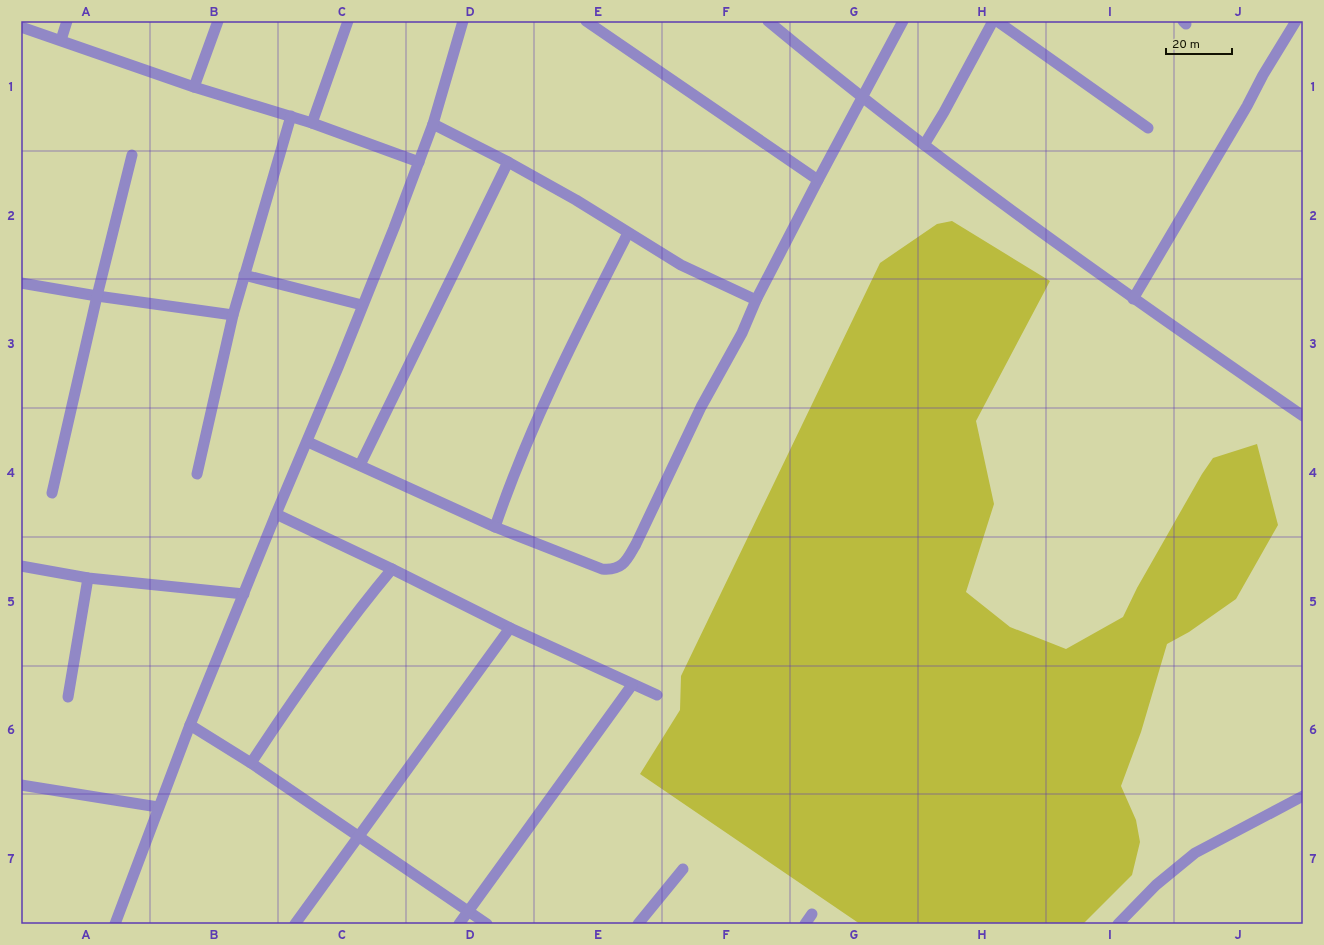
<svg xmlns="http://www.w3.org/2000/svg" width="1324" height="945" font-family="Overpass,sans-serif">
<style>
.water{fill:#babb3e}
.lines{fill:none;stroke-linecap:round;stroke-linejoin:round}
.minor{stroke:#9188c6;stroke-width:11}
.grid{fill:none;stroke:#5c3bb3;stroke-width:1;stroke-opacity:0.55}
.neatline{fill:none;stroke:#5c3bb3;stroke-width:1.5}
.grid-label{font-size:13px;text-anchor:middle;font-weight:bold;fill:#5c3bb3}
</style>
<rect width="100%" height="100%" fill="#d5d8a7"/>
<path class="water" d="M952 221 1050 281 976 421 994 504 966 592 1010 627 1066 649 1123 617 1137 588 1202 474 1213 458 1257 444 1278 525 1236 599 1189 632 1167 644 1141 732 1121 786 1136 820 1140 842 1132 875 1083 924H860L640 774 680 710 681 676 880 263 937 224Z"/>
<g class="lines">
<g class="minor">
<path d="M586 21 818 180"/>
<path d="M768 21C939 163 1120 290 1303 416"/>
<path d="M997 21 1148 128"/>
<path d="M1183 21 1186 24"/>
<path d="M21 27 194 87 312 123 419 162"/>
<path d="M61 40 67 21"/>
<path d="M194 87 218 21"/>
<path d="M312 123 348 21"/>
<path d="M433 124 508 162 576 200 681 265 756 300"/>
<path d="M924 145 944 112 993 21"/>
<path d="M244 275 362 305"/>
<path d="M21 283 97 296 233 315"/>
<path d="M1133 299 1247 106 1263 75 1296 21"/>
<path d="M308 442 495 527C530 424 579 329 628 233"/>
<path d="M360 465 508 162"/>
<path d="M197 474 233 315 291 116"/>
<path d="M52 493 97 296 132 155"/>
<path d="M276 514 392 569 510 628 657 695"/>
<path d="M495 527 602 569C623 571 627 560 636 544L701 407 742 333 756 300 818 180 903 21"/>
<path d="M21 566 88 578 244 594"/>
<path d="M68 697 88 578"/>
<path d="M190 725 251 763 487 924"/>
<path d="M251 763C295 696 340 631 392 569"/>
<path d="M21 785 158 807"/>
<path d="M115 924 190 725 276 514 339 365 394 228 433 124 463 21"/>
<path d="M295 924 510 628"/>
<path d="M459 924 632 685"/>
<path d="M638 924 683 869"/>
<path d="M805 924 812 914"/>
<path d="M1118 924 1156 885 1195 853 1303 796"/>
</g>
</g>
<path class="grid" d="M150 21V924M278 21V924M406 21V924M534 21V924M662 21V924M790 21V924M918 21V924M1046 21V924M1174 21V924M21 151H1303M21 279H1303M21 408H1303M21 537H1303M21 666H1303M21 794H1303"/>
<rect width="1324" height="945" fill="none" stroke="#d5d8a7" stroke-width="44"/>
<path d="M1166 48v6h66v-6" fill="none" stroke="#121202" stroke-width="2"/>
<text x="1172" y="48" font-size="12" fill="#121202" stroke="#d5d8a7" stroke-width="3" paint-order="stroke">20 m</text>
<rect x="22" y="22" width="1280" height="901" class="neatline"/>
<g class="grid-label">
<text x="86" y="16">A</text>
<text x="214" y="16">B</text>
<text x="342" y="16">C</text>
<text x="470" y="16">D</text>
<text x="598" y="16">E</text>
<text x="726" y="16">F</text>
<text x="854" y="16">G</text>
<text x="982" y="16">H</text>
<text x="1110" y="16">I</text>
<text x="1238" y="16">J</text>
<text x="11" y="91">1</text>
<text x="1313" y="91">1</text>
<text x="11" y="220">2</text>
<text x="1313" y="220">2</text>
<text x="11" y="348">3</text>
<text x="1313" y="348">3</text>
<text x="11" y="477">4</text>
<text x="1313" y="477">4</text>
<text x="11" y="606">5</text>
<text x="1313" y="606">5</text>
<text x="11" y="734">6</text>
<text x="1313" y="734">6</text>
<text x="11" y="863">7</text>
<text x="1313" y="863">7</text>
<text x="86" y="939">A</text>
<text x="214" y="939">B</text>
<text x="342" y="939">C</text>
<text x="470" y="939">D</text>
<text x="598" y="939">E</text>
<text x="726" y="939">F</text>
<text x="854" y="939">G</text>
<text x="982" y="939">H</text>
<text x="1110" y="939">I</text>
<text x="1238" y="939">J</text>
</g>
</svg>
